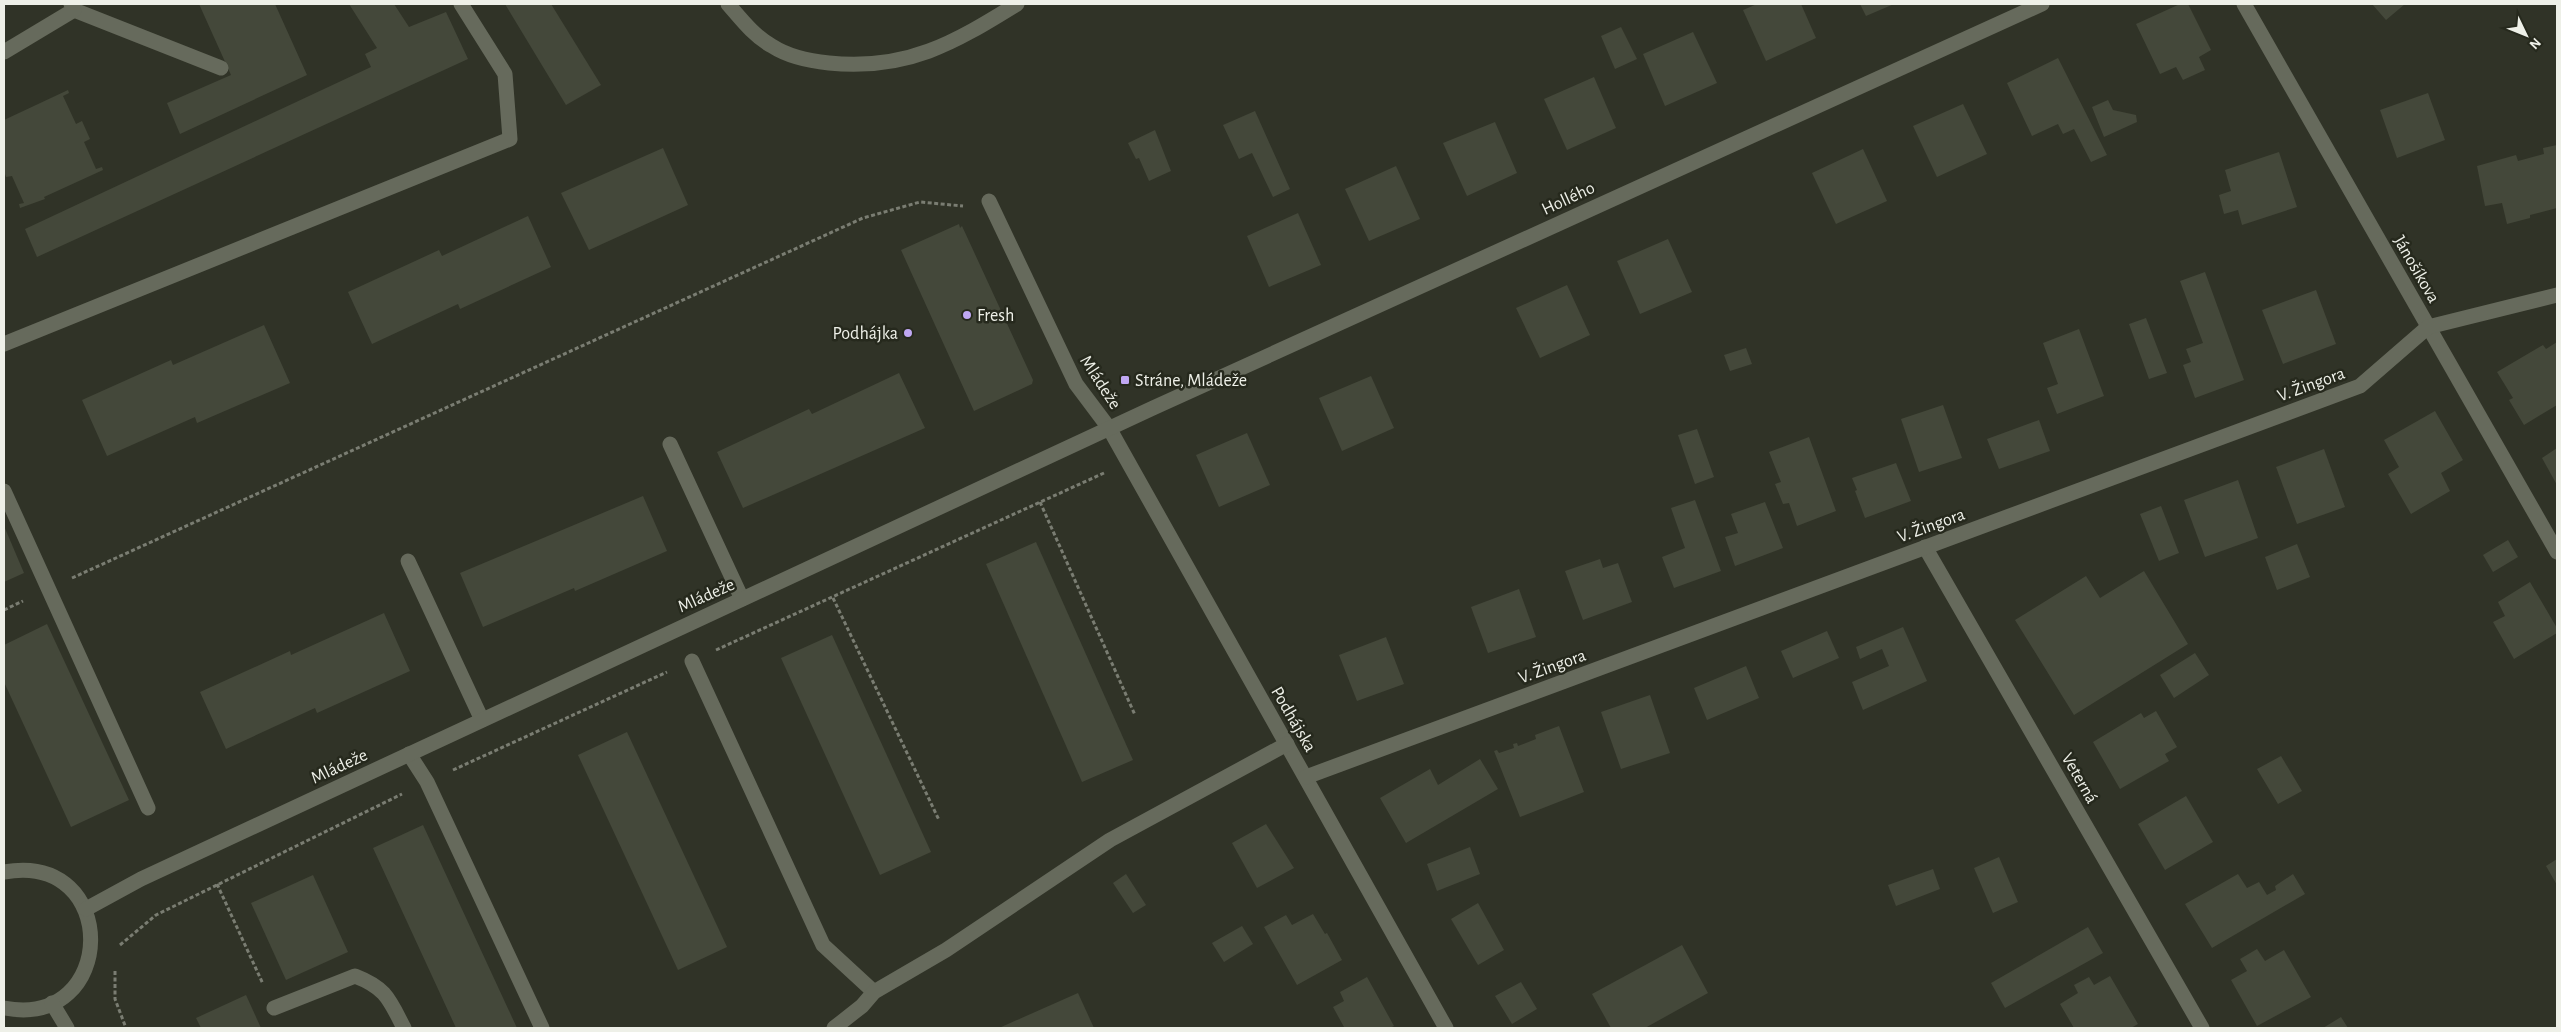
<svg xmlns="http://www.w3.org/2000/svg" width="2561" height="1032" font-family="'Alegreya Sans',sans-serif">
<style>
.building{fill:#44483a}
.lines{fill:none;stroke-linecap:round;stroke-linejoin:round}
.path{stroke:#7a7d72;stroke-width:3;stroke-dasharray:4 2.5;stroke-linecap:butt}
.minor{stroke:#666a5c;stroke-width:15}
.poi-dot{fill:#c0a8f3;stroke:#26291d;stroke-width:2}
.labels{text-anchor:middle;stroke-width:5;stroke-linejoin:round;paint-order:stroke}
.street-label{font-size:18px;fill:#eef0e8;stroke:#26291d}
.poi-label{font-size:18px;fill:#eef0e8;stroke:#26291d;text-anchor:start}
</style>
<rect width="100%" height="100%" fill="#303327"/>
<g class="building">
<path d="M199 4H275L307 75 180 134 167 103 231 75Z"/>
<path d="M349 4H394L409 27 446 12 468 59 37 257 25 229 371 67 365 54 377 48Z"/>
<path d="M505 4H551L601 85 566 105Z"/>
<path d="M1757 4H1801L1816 38 1766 61 1743 10Z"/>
<path d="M1860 4H1894L1866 16Z"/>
<path d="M2180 4H2188L2211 50 2199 57 2205 70 2183 80 2176 67 2160 74 2136 24Z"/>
<path d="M2372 4H2405L2386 20Z"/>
<path d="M1621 27 1637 59 1615 69 1601 36Z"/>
<path d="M1693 32 1717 83 1665 106 1643 54Z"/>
<path d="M2058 58 2107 155 2091 162 2074 129 2063 134 2058 124 2032 136 2007 83Z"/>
<path d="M1594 77 1616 128 1567 150 1544 99Z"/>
<path d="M68 90 69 93 63 96 76 124 82 121 90 139 84 142 96 169 102 167 103 170 44 197 45 199 20 208 19 204 24 203 12 176 6 177 4 171V120Z"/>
<path d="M2428 93 2445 140 2397 158 2380 110Z"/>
<path d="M2108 100 2113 110 2136 115 2137 122 2104 137 2092 107Z"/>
<path d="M1963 104 1987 154 1937 177 1913 126Z"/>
<path d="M1255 111 1290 189 1273 197 1252 153 1239 159 1223 125Z"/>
<path d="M1495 122 1517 173 1467 196 1443 143Z"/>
<path d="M1155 130 1171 171 1149 181 1139 158 1136 159 1128 143Z"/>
<path d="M2557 145V208L2530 215V218L2507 224 2502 203 2485 206 2477 166 2516 155 2518 161 2544 154 2543 148Z"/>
<path d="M663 148 688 205 589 250 561 193Z"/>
<path d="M1863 149 1887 201 1836 224 1812 173Z"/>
<path d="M2279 152 2297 207 2242 225 2238 210 2224 214 2219 195 2231 191 2225 170Z"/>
<path d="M1396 166 1420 219 1369 241 1345 189Z"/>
<path d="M1298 213 1321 265 1269 287 1247 236Z"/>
<path d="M528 216 551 267 460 309 458 304 372 344 348 292 439 250 442 256Z"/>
<path d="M959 224 960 228 962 226 1033 380 1032 384 974 411 901 250Z"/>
<path d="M1668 239 1692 292 1640 314 1617 261Z"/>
<path d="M2205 272 2244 380 2195 398 2183 365 2191 362 2186 349 2203 343 2180 281Z"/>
<path d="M1567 285 1590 335 1540 358 1516 308Z"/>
<path d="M2316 290 2336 344 2283 364 2262 310Z"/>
<path d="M2146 318 2167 373 2149 379 2129 324Z"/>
<path d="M264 325 290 383 197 423 195 417 107 456 82 400 171 360 173 365Z"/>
<path d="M2079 329 2104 396 2057 414 2047 388 2058 384 2043 343Z"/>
<path d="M2557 342V405L2524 425 2509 400 2513 398 2497 372 2543 345 2546 349Z"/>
<path d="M1746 348 1752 364 1730 371 1724 355Z"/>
<path d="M899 373 925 428 743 508 717 452 809 409 812 414Z"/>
<path d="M1371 376 1394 428 1342 451 1319 398Z"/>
<path d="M1943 405 1962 458 1919 472 1901 419Z"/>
<path d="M2435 411 2463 460 2441 473 2450 491 2411 514 2388 474 2399 467 2384 440Z"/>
<path d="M2039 420 2050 451 1999 469 1987 439Z"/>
<path d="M1697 429 1714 477 1695 484 1678 435Z"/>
<path d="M1247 433 1270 485 1219 507 1196 455Z"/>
<path d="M1809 437 1836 511 1797 526 1789 503 1783 504 1775 484 1781 482 1769 452Z"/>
<path d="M2557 448V485L2542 458Z"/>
<path d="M2324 449 2345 507 2297 524 2276 467Z"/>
<path d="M1896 463 1911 501 1865 518 1855 491 1857 490 1852 478Z"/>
<path d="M2238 480 2258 538 2205 557 2184 500Z"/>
<path d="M643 496 667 551 575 591 574 588 483 627 460 573Z"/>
<path d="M1695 500 1721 571 1674 588 1662 557 1685 548 1671 508Z"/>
<path d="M1765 502 1783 548 1735 566 1725 537 1738 533 1731 514Z"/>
<path d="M2161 506 2179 553 2159 561 2140 514Z"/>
<path d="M4 526 24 573 4 582Z"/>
<path d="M2508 540 2518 557 2493 572 2483 555Z"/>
<path d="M1036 542 1133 760 1082 782 986 564Z"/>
<path d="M2297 544 2310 577 2277 590 2265 557Z"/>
<path d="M1600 559 1603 568 1618 563 1632 602 1583 620 1565 571Z"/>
<path d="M2144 571 2188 644 2074 715 2015 620 2086 576 2100 598Z"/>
<path d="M2530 582 2557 628V633L2514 659 2493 622 2505 616 2498 602Z"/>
<path d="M1519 589 1536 637 1488 653 1471 607Z"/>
<path d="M384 613 410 671 317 713 315 708 226 749 200 692 290 651 291 655Z"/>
<path d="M47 624 129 800 71 827 4 682V645Z"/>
<path d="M1903 627 1927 681 1863 710 1852 682 1889 666 1882 649 1860 659 1856 647Z"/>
<path d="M1827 631 1839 658 1793 678 1781 651Z"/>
<path d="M832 635 931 852 880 875 781 658Z"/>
<path d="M1386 637 1404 684 1357 701 1339 655Z"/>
<path d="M2195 653 2209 675 2174 698 2160 675Z"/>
<path d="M1746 666 1759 698 1707 720 1694 688Z"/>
<path d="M1650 695 1670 753 1621 769 1601 712Z"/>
<path d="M2156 711 2177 747 2165 754 2169 761 2120 789 2093 742 2141 713 2144 718Z"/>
<path d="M1559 726 1584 792 1520 817 1494 751 1497 750 1499 753 1514 748 1513 744 1517 743 1518 746 1536 739 1535 735Z"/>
<path d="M627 732 727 947 678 970 578 755Z"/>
<path d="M2281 756 2302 791 2278 804 2257 769Z"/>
<path d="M1480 759 1498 789 1406 843 1380 798 1430 769 1438 785Z"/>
<path d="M2186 796 2213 842 2165 870 2138 824Z"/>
<path d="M1266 824 1294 868 1257 888 1232 843Z"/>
<path d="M423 825 473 933 517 1028H456L373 848Z"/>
<path d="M1470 847 1480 874 1437 891 1427 864Z"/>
<path d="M1999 857 2018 902 1993 913 1974 868Z"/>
<path d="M2557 859V885L2546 866Z"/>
<path d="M1933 869 1940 889 1896 906 1888 885Z"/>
<path d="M1126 874 1146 905 1133 913 1113 883Z"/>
<path d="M2238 874 2247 888 2259 882 2267 895 2276 890 2275 886 2293 874 2305 894 2212 948 2185 904Z"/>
<path d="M313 875 348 952 286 980 251 903Z"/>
<path d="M1478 903 1504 950 1478 965 1451 919Z"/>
<path d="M1313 914 1325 934 1327 933 1342 960 1297 985 1264 927 1286 915 1292 925Z"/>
<path d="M1242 926 1253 944 1224 962 1212 943Z"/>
<path d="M2088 927 2103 953 2005 1008 1991 983Z"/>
<path d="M1682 945 1708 993 1645 1028H1611L1592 994Z"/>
<path d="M2257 949 2265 961 2284 950 2311 997 2257 1026 2231 980 2247 971 2240 959Z"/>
<path d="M2110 976 2138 1024 2131 1028H2074L2060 1004 2078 993 2074 985 2089 977 2094 985Z"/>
<path d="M1367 977 1394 1026 1390 1028H1341L1344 1027 1333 1007 1344 1001 1340 992Z"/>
<path d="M1521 982 1537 1009 1512 1024 1495 996Z"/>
<path d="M1078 993 1094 1028H999Z"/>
<path d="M246 995 261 1028H201L196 1018Z"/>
<path d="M2341 1017 2348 1028H2323Z"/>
</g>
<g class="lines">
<g class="path">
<path d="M1040 502 1135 715"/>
<path d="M72 578 863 218 920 202 963 206"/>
<path d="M833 598 939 820"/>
<path d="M4 610 23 601"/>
<path d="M716 650 1104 473"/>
<path d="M453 770 667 672"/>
<path d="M217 884 263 984"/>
<path d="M120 945 156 915 402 794"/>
<path d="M115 971V999L126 1028"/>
</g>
<g class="minor">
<path d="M728 4C741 19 754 36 772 46 789 57 809 61 829 63 907 71 954 43 1017 4"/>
<path d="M2244 4 2557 552"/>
<path d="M74 10 221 68"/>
<path d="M4 52 74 10 71 4"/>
<path d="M989 201 1076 384 1109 428 1446 1028"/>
<path d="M4 344 510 139 505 74 461 4"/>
<path d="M670 444 742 599"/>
<path d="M4 491 148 808"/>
<path d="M1925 547 2202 1028"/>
<path d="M408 561 482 720"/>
<path d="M692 661 823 945 874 992"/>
<path d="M409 754 427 782 542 1028"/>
<path d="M1306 777 2360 386 2428 327 2557 295"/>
<path d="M4 872C121 851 118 1030 4 1008"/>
<path d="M86 909 141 879 1153 408 2042 4"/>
<path d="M52 1003 67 1028"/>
<path d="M274 1008 355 976C386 988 389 999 404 1028"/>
<path d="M834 1028 862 1006 874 992 946 950 1110 840 1287 744"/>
</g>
</g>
<g class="poi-dot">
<circle cx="967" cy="315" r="5"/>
<circle cx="908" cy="333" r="5"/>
<rect x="1120" y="375" width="10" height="10" rx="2.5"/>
</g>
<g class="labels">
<g class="street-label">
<text transform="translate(1568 198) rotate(-25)" y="6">Hollého</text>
<text transform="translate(2417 269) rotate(60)" y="6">Jánošíkova</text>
<text transform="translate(1101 382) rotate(57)" y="6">Mládeže</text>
<text transform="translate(2311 384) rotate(-20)" y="6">V. Žingora</text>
<text transform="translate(1931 525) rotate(-20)" y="6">V. Žingora</text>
<text transform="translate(706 595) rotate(-24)" y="6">Mládeže</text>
<text transform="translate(1552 666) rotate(-20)" y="6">V. Žingora</text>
<text transform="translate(1294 719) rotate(60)" y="6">Podhájska</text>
<text transform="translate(339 766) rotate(-25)" y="6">Mládeže</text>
<text transform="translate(2080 778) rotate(60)" y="6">Veterná</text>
</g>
<g class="poi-label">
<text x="977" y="321">Fresh</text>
<text x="898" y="339" text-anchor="end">Podhájka</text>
<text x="1135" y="386">Stráne, Mládeže</text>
</g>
</g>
<rect width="2561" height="1032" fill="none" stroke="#eef0e8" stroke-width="10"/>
<g transform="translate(2526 35) rotate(133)" stroke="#26291d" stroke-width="4" paint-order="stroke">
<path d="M0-4L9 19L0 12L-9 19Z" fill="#eef0e8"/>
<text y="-8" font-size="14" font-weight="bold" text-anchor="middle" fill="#eef0e8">N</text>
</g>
</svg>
